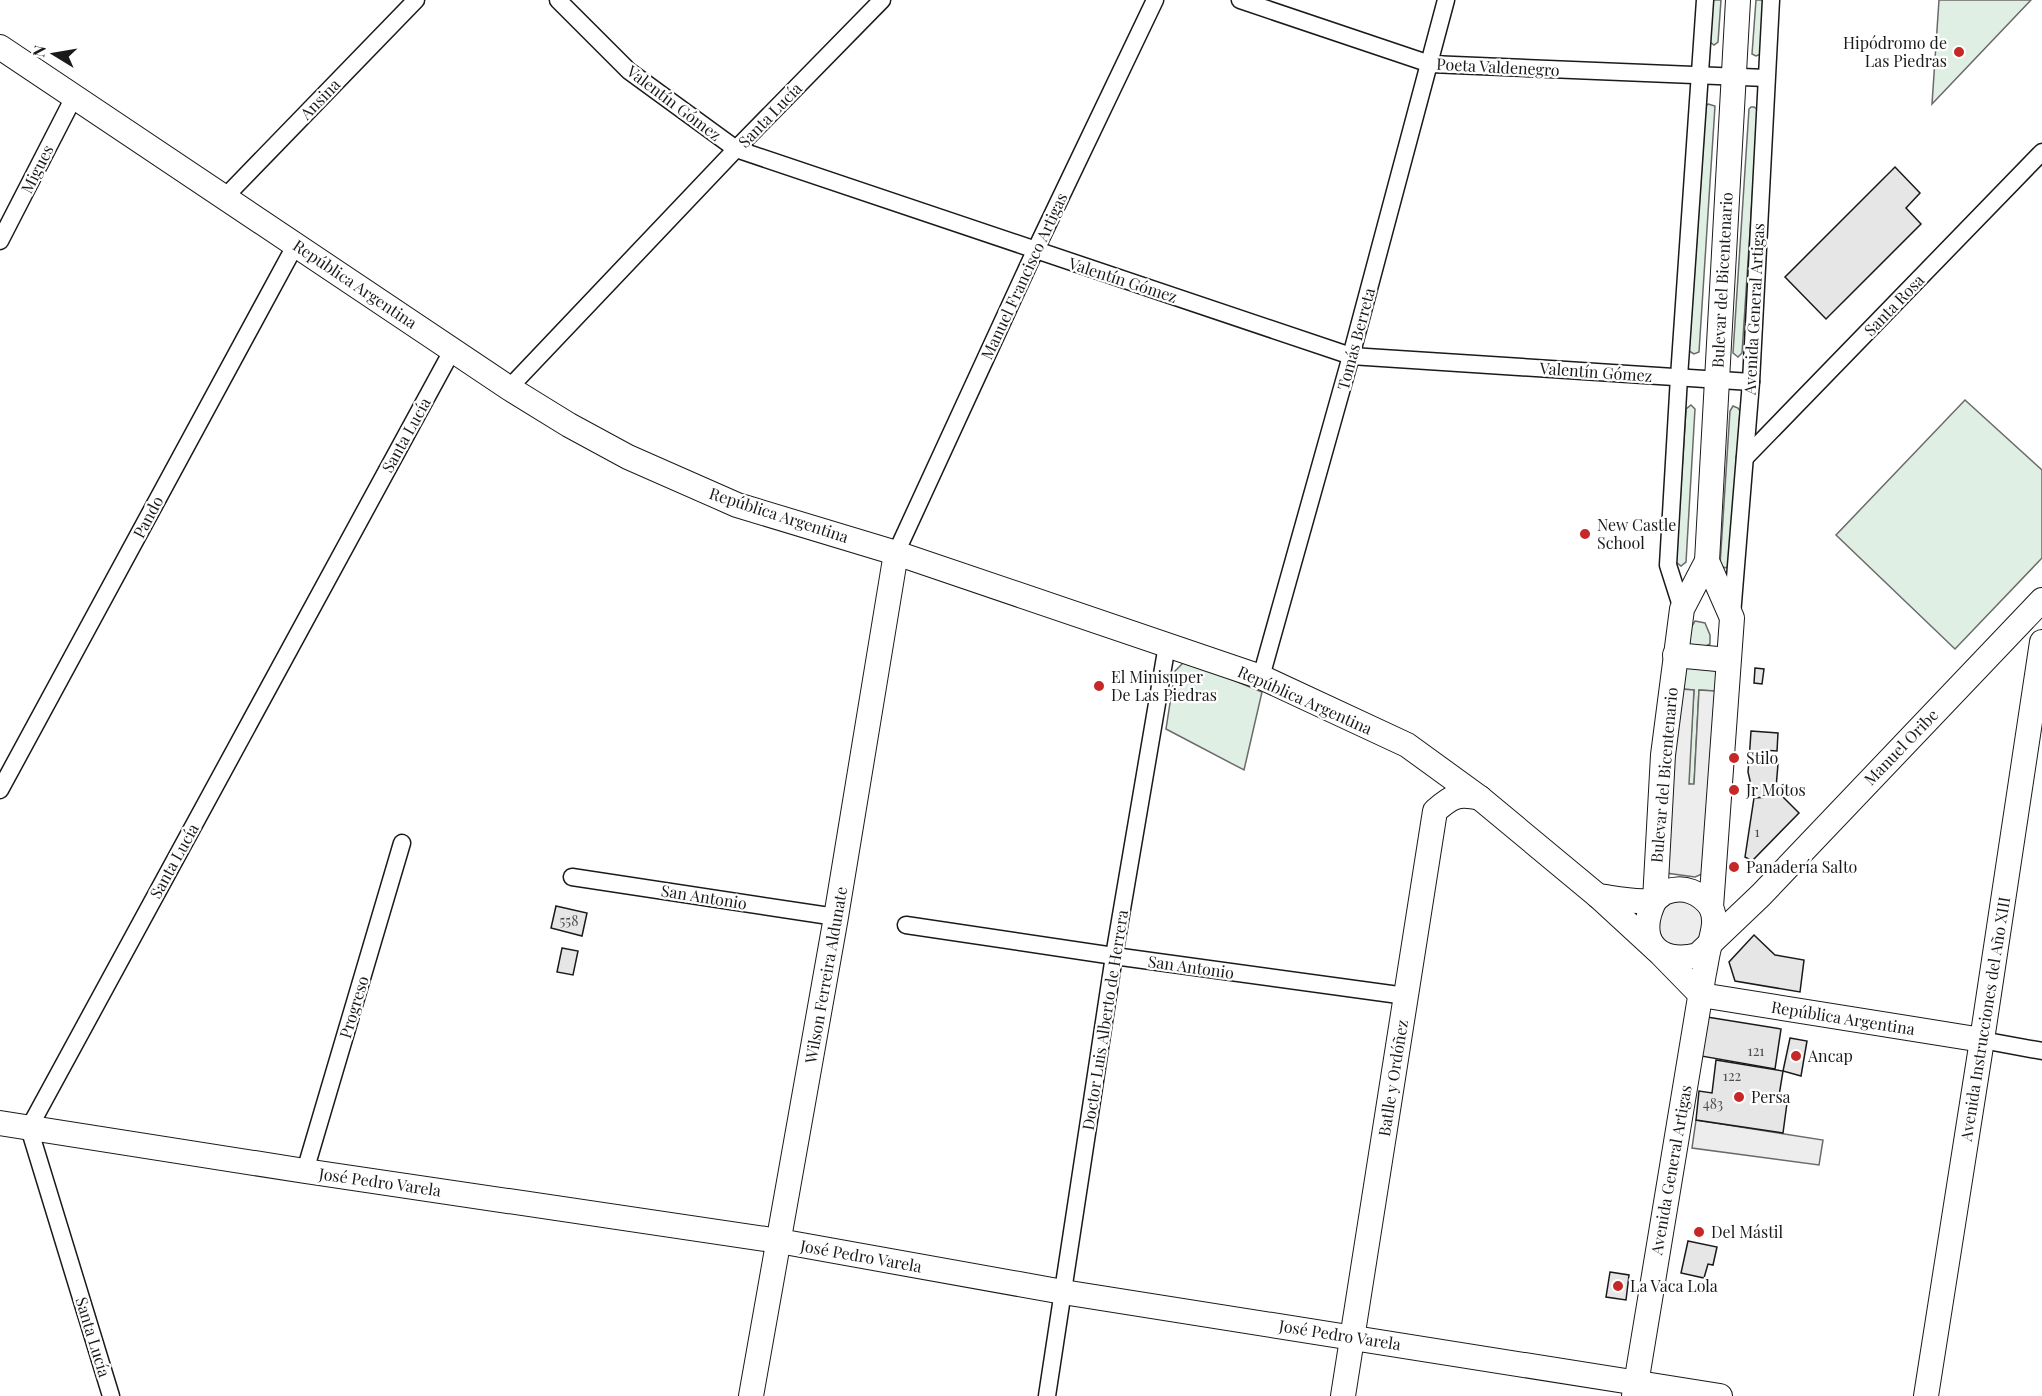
<svg xmlns="http://www.w3.org/2000/svg" width="2042" height="1396" font-family="'Playfair Display',serif">
<style>
.green{fill:#e0efe3;stroke:#6a6a6a;stroke-width:1.5}
.parking{fill:#ededed;stroke:#6a6a6a;stroke-width:1.5}
.building{fill:#e6e6e6;stroke:#1a1a1a;stroke-width:1.5}
.lines{fill:none;stroke-linecap:round;stroke-linejoin:round}
.street-casing{stroke:#1a1a1a;stroke-width:19}
.secondary-casing{stroke:#1a1a1a;stroke-width:26}
.street{stroke:#fff;stroke-width:16}
.secondary{stroke:#fff;stroke-width:24}
.poi-dot{fill:#c62828;stroke:#fff;stroke-width:2}
.labels{text-anchor:middle;stroke-width:4.5;stroke-linejoin:round;paint-order:stroke}
.number-label{font-size:14px;fill:#4d4d4d}
.poi-label{font-size:16px;fill:#1a1a1a;stroke:#fff;text-anchor:start}
.street-label{font-size:16px;fill:#1a1a1a;stroke:#fff}
</style>
<rect width="100%" height="100%" fill="#fff"/>
<g class="green">
<path d="M1712 0H1721L1718 42 1714 45 1710 42Z"/>
<path d="M1756 0H1764L1761 54 1756 56 1752 54Z"/>
<path d="M1939 0H2031L1932 104Z"/>
<path d="M1708 104 1715 106 1699 352 1694 354 1689 351 1706 106Z"/>
<path d="M1751 107H1754L1758 110 1742 353 1738 357 1733 353 1749 109Z"/>
<path d="M1965 400 2042 470V558L1955 649 1836 535Z"/>
<path d="M1691 405 1695 409 1686 562 1681 566 1676 562 1686 409Z"/>
<path d="M1733 406 1738 408 1740 411 1730 566 1725 568 1720 565 1730 411Z"/>
<path d="M1695 621 1705 623 1710 635V644L1706 646 1689 645 1687 634Z"/>
<path d="M1184 662 1194 664 1262 692 1244 770 1166 729 1175 671Z"/>
<path d="M1679 668H1719L1715 691 1699 690 1694 785 1688 784 1694 690 1681 689Z"/>
</g>
<g class="parking">
<path d="M1681 689 1694 690 1689 784H1694L1699 690 1715 691 1702 874 1695 877 1666 873 1668 790Z"/>
<circle cx="1681" cy="924" r="23"/>
<path d="M1696 1120 1823 1140 1819 1165 1692 1148Z"/>
</g>
<g class="building">
<path d="M1895 167 1920 193 1906 208 1921 224 1826 319 1785 277Z"/>
<path d="M1755 668 1764 669 1762 684 1754 683Z"/>
<path d="M1751 731 1778 733 1777 751 1763 750 1762 762 1749 761Z"/>
<path d="M1749 761 1778 764 1776 788 1785 784 1782 796 1754 798 1748 772Z"/>
<path d="M1782 796 1799 813 1752 861 1745 857 1754 798Z"/>
<path d="M556 906 587 913 582 936 551 928Z"/>
<path d="M1754 935 1775 955 1804 960 1800 992 1735 981 1729 962Z"/>
<path d="M562 948 578 951 573 975 557 972Z"/>
<path d="M1707 1017 1781 1029 1775 1069 1701 1056Z"/>
<path d="M1790 1038 1807 1041 1801 1076 1783 1071Z"/>
<path d="M1716 1060 1783 1071 1778 1102 1787 1103 1783 1133 1696 1120 1699 1091 1712 1093Z"/>
<path d="M1688 1241 1717 1247 1713 1265 1708 1264 1704 1278 1681 1273Z"/>
<path d="M1610 1272 1629 1275 1626 1300 1606 1297Z"/>
</g>
<g class="lines">
<g class="street-casing">
<g id="street">
<path d="M558 0 629 71 736 149 1351 356 1751 382"/>
<path d="M1240 0 1430 64 1766 78"/>
<path d="M224 198 416 0"/>
<path d="M0 241 74 97"/>
<path d="M509 388 736 149 882 0"/>
<path d="M1745 458 2042 152"/>
<path d="M896 553 1035 251 1155 0"/>
<path d="M1682 609 1668 565 1679 377 1705 0"/>
<path d="M1732 615 1751 382 1771 0"/>
<path d="M1261 677 1351 356 1446 0"/>
<path d="M0 790 296 244"/>
<path d="M572 877 836 917"/>
<path d="M906 925 1114 956 1406 996"/>
<path d="M1982 1040 2042 1051"/>
<path d="M305 1171 402 843"/>
<path d="M111 1396 29 1128 453 349"/>
<path d="M1047 1396 1114 956 1167 645"/>
</g>
</g>
<g class="secondary-casing">
<g id="secondary">
<path d="M0 47 509 388 569 425 628 457 737 505 896 553 1261 677 1407 745 1480 798 1598 896 1661 954 1701 995 1982 1040"/>
<path d="M1707 561 1682 609 1663 755 1655 900C1635 938 1656 966 1698 955L1761 895 2042 600"/>
<path d="M1675 655 1728 660"/>
<path d="M1598 896C1613 898 1640 904 1654 900 1659 898 1662 893 1666 892 1684 885 1701 893 1711 907"/>
<path d="M0 1123 305 1171 779 1241 1063 1292 1720 1396"/>
<path d="M751 1396 836 917 896 553"/>
<path d="M1343 1396 1435 811C1452 796 1458 793 1480 798"/>
<path d="M1634 1396 1704 973C1706 964 1707 954 1710 944 1713 930 1717 921 1711 907L1732 618 1707 561 1738 0"/>
<path d="M1926 1396 1982 1040 2042 642"/>
</g>
</g>
<use href="#street" class="street"/>
<use href="#secondary" class="secondary"/>
</g>
<g class="poi-dot">
<circle cx="1959" cy="52" r="6"/>
<circle cx="1585" cy="534" r="6"/>
<circle cx="1099" cy="686" r="6"/>
<circle cx="1734" cy="758" r="6"/>
<circle cx="1734" cy="790" r="6"/>
<circle cx="1734" cy="867" r="6"/>
<circle cx="1796" cy="1056" r="6"/>
<circle cx="1739" cy="1097" r="6"/>
<circle cx="1699" cy="1232" r="6"/>
<circle cx="1618" cy="1286" r="6"/>
</g>
<g class="labels">
<g class="number-label">
<text x="1757" y="837">1</text>
<text x="569" y="926">558</text>
<text x="1756" y="1056">121</text>
<text x="1732" y="1081">122</text>
<text x="1713" y="1109">483</text>
</g>
<g class="poi-label">
<text x="1947" y="49" text-anchor="end">Hipódromo de<tspan x="1947" dy="18">Las Piedras</tspan></text>
<text x="1597" y="531">New Castle<tspan x="1597" dy="18">School</tspan></text>
<text x="1111" y="683">El Minisuper<tspan x="1111" dy="18">De Las Piedras</tspan></text>
<text x="1746" y="764">Stilo</text>
<text x="1746" y="796">Jr Motos</text>
<text x="1746" y="873">Panadería Salto</text>
<text x="1808" y="1062">Ancap</text>
<text x="1751" y="1103">Persa</text>
<text x="1711" y="1238">Del Mástil</text>
<text x="1630" y="1292">La Vaca Lola</text>
</g>
<g class="street-label">
<text transform="translate(1498 67) rotate(3)" y="6">Poeta Valdenegro</text>
<text transform="translate(320 99) rotate(-46)" y="6">Ansina</text>
<text transform="translate(674 103) rotate(37)" y="6">Valentín Gómez</text>
<text transform="translate(770 115) rotate(-46)" y="6">Santa Lucía</text>
<text transform="translate(37 169) rotate(-63)" y="6">Migues</text>
<text transform="translate(1024 276) rotate(-65)" y="6">Manuel Francisco Artigas</text>
<text transform="translate(1123 280) rotate(18)" y="6">Valentín Gómez</text>
<text transform="translate(1722 280) rotate(-87)" y="6">Bulevar del Bicentenario</text>
<text transform="translate(355 284) rotate(34)" y="6">República Argentina</text>
<text transform="translate(1894 305) rotate(-46)" y="6">Santa Rosa</text>
<text transform="translate(1754 309) rotate(-87)" y="6">Avenida General Artigas</text>
<text transform="translate(1356 339) rotate(-75)" y="6">Tomás Berreta</text>
<text transform="translate(1596 372) rotate(4)" y="6">Valentín Gómez</text>
<text transform="translate(406 435) rotate(-61)" y="6">Santa Lucía</text>
<text transform="translate(779 515) rotate(18)" y="6">República Argentina</text>
<text transform="translate(148 517) rotate(-62)" y="6">Pando</text>
<text transform="translate(1305 700) rotate(24)" y="6">República Argentina</text>
<text transform="translate(1901 747) rotate(-46)" y="6">Manuel Oribe</text>
<text transform="translate(1664 775) rotate(-85)" y="6">Bulevar del Bicentenario</text>
<text transform="translate(174 861) rotate(-61)" y="6">Santa Lucía</text>
<text transform="translate(704 897) rotate(9)" y="6">San Antonio</text>
<text transform="translate(1191 967) rotate(8)" y="6">San Antonio</text>
<text transform="translate(826 975) rotate(-80)" y="6">Wilson Ferreira Aldunate</text>
<text transform="translate(354 1007) rotate(-73)" y="6">Progreso</text>
<text transform="translate(1843 1018) rotate(9)" y="6">República Argentina</text>
<text transform="translate(1985 1019) rotate(-81)" y="6">Avenida Instrucciones del Año XIII</text>
<text transform="translate(1105 1020) rotate(-81)" y="6">Doctor Luis Alberto de Herrera</text>
<text transform="translate(1393 1078) rotate(-81)" y="6">Batlle y Ordóñez</text>
<text transform="translate(1671 1170) rotate(-80)" y="6">Avenida General Artigas</text>
<text transform="translate(380 1182) rotate(8)" y="6">José Pedro Varela</text>
<text transform="translate(861 1256) rotate(10)" y="6">José Pedro Varela</text>
<text transform="translate(1340 1335) rotate(9)" y="6">José Pedro Varela</text>
<text transform="translate(93 1337) rotate(73)" y="6">Santa Lucía</text>
</g>
</g>
<g transform="translate(54 54) rotate(281)" stroke="#ffffff" stroke-width="4.5" paint-order="stroke">
<path d="M0-4.5L10 22L0 15L-10 22Z" fill="#1a1a1a"/>
<text y="-9" font-size="16" font-weight="bold" text-anchor="middle" fill="#1a1a1a">N</text>
</g>
</svg>
